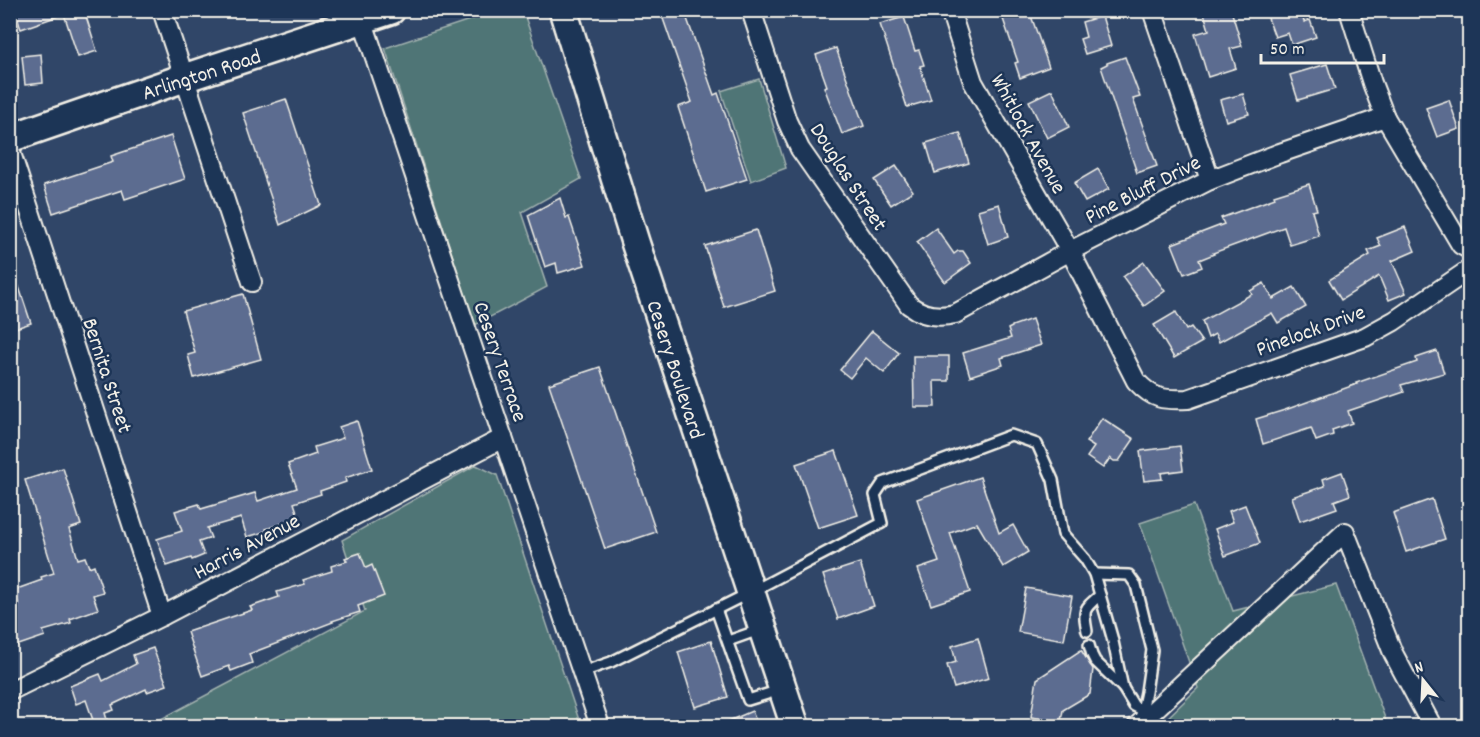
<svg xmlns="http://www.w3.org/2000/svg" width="1480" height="737" font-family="Dekko,sans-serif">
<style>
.green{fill:#4f7476;stroke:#a2b2af;stroke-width:1.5}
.building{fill:#5b6c90;stroke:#f4f1e8;stroke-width:1.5}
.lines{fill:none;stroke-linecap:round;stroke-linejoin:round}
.service-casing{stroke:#f4f1e8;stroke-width:14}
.minor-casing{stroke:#f4f1e8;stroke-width:22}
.secondary-casing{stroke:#f4f1e8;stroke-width:32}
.service{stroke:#1d3557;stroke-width:9}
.minor{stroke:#1d3557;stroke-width:18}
.secondary{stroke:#1d3557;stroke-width:27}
.labels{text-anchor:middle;stroke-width:5;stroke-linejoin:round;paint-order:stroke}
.street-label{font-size:22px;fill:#f4f1e8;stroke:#1d3557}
</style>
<rect width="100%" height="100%" fill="#304668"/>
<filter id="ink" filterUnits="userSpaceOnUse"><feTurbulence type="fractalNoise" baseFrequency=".0167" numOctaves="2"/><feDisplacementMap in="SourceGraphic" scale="12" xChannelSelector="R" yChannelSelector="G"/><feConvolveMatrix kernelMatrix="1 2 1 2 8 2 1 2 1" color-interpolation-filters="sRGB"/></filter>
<g filter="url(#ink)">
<g class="green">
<path d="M497 11H523L581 179 522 212 547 287 475 325 385 48Z"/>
<path d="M759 79 786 168 751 181 721 91Z"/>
<path d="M476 465 497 475 581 726H148L365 611 342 540Z"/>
<path d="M1194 505 1233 611 1336 585 1386 721 1367 726H1159L1198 688 1140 523Z"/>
</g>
<g class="building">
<path d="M14 10H84L97 51 78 57 64 14 21 29Z"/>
<path d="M660 10H684L714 95 718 93 747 179 706 192 678 107 692 102Z"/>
<path d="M1027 10H1029L1049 67 1020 78 1015 63 1018 62 1003 19Z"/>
<path d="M1203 10H1231L1242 46 1230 49 1236 68 1208 77 1195 34 1209 30Z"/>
<path d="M1265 10H1301L1304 22 1310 20 1316 37 1292 45 1288 33 1275 37Z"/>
<path d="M1102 16 1111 46 1085 54 1080 39 1086 37 1082 22Z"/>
<path d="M904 17 915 51 919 50 924 65 920 66 931 100 907 107 880 24Z"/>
<path d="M836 48 864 126 842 134 824 87 827 86 816 55Z"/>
<path d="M41 54 43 83 25 85 22 56Z"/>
<path d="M1125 57 1140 97 1133 99 1157 166 1137 173 1101 67 1107 64V63Z"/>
<path d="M1327 64 1335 89 1298 100 1290 75Z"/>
<path d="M1052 90 1069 127 1047 138 1029 101Z"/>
<path d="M1243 94 1249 114 1226 121 1220 100Z"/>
<path d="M286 99 321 205 280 225 243 113Z"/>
<path d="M1449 100 1459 129 1437 137 1426 108Z"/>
<path d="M960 133 969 163 935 173 926 143Z"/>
<path d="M171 136 185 179 125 199 122 190 53 213 44 185 113 162 111 156Z"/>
<path d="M896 166 913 191 891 205 874 180Z"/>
<path d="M1098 169 1109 189 1085 202 1074 183Z"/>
<path d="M1309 184 1317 210 1312 211 1319 236 1290 245 1284 227 1213 253 1214 254 1199 260 1202 267 1184 274 1172 244 1224 224 1221 218 1275 198 1274 195Z"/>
<path d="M560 198 566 218 569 217 585 265 558 273 556 263 545 267 528 215Z"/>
<path d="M999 204 1008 237 988 244 978 210Z"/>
<path d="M1405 227 1415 251 1392 261 1406 293 1389 300 1379 276 1341 300 1329 280 1370 255 1368 251 1381 246 1377 238Z"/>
<path d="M936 228 954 254 958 251H963L971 263 945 282 917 242Z"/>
<path d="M756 230 775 291 724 307 705 246Z"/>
<path d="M1144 262 1165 291 1144 306 1123 277Z"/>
<path d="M13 269 31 323 10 330V270Z"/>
<path d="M1264 283 1273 299 1294 287 1306 307 1278 323 1272 313 1219 342 1215 334 1208 338 1202 321 1252 294 1250 291Z"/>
<path d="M243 294 261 359 194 378 188 355 195 353 183 311Z"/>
<path d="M1176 312 1186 330 1191 327 1202 342 1174 358 1154 325Z"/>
<path d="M1032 319 1041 345 1001 358 1003 365 970 376 963 353 1011 338 1008 329 1012 327V326Z"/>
<path d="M872 331 899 353 884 373 866 358 850 378 840 370Z"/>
<path d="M1437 351 1444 373 1401 385 1404 392 1348 411 1352 423 1332 430 1333 435 1316 441 1311 428 1263 444 1256 419 1285 410 1357 384 1356 383 1417 362 1416 358Z"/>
<path d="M913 356H949V381H934L935 407H914Z"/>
<path d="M600 367 656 532 605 549 549 384Z"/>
<path d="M1102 418 1134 439 1119 461H1114L1110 458 1103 468 1087 457 1094 447 1086 442Z"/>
<path d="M357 421 372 469 345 478 346 482 320 491 321 494 294 503 299 518 266 529 267 531 247 537 241 518 207 528 211 538 199 542 204 555 192 560 191 558 167 566 157 539 182 531 175 511 199 504 201 509 255 493 258 501 297 488 288 464 316 454 314 447 343 438 339 427Z"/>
<path d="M1180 446 1183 470 1161 473 1162 479 1144 481 1140 451Z"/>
<path d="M836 451 858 515 818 528 796 464Z"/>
<path d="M63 468 81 525 69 529 78 559 85 557 89 567 94 565 103 592 93 595 98 609 70 619 71 623 43 631 45 636 10 648V608L19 605 14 590 42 580 41 577 54 573 25 480Z"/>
<path d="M1342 472 1350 495 1334 501 1337 508 1300 521 1292 497 1325 486 1323 479Z"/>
<path d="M980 477 999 533 1013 525 1028 552 1003 567 977 523 950 533 970 592 931 605 918 569 939 562 917 499Z"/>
<path d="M1432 499 1445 539 1406 552 1393 513Z"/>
<path d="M1245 505 1260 543 1225 556 1215 529 1233 522 1229 511Z"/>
<path d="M360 553 366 568 372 565 384 596 358 606 360 612 332 621 333 622 249 654 252 663 231 671 229 666 202 676 187 632 252 610 250 607 279 597 277 592 305 584 303 580 332 571 331 566 347 561 345 558Z"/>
<path d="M860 563 874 606 838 619 823 575Z"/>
<path d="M1026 588 1072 596 1064 640 1018 632Z"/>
<path d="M978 638 989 678 954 688 947 665 956 662 952 646Z"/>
<path d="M711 641 728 697 695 707 678 652Z"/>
<path d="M153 648 167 685 147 692 146 689 112 705 114 710 105 713 108 723 95 726 86 700 76 704 70 686 100 674 103 681 136 664 133 655Z"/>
<path d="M1081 650 1093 669 1090 694 1063 710 1061 721 1031 717 1037 679Z"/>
<path d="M752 711 758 726H717Z"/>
</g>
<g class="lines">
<g class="service-casing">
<g id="service">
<path d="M1094 574 1129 575 1136 585 1152 650 1146 692 1141 715"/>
<path d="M716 609 748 700 780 690"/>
<path d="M1087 631C1083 609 1083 610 1100 595"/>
<path d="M728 641 759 630"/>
<path d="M1089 645 1092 655 1095 661 1123 688"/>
<path d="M582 672 611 662 751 592 882 523 875 495 883 483 1011 435 1037 444 1053 480 1063 534 1085 559 1094 574 1112 637 1123 688 1134 706 1142 710"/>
</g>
</g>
<g class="minor-casing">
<g id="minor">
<path d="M162 10 252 282"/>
<path d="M359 10 600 726"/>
<path d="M751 10 787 121 800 149 909 305C923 316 938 318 955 314L1070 251 1210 180 1280 153 1385 117"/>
<path d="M950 10 973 82 1070 251 1136 381C1154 400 1163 400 1188 399L1365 337 1394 321 1470 269"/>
<path d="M1152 10 1210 180"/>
<path d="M1349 10 1372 83 1385 117 1461 245 1470 250"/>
<path d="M10 150 162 616"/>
<path d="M10 691 162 616 503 438"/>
<path d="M1137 726 1345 532 1393 653 1432 726"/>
</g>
</g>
<g class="secondary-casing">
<g id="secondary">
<path d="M563 10 635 242 795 726"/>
<path d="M10 138 184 78 391 10"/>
</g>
</g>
<use href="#service" class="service"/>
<use href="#minor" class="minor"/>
<use href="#secondary" class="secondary"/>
</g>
</g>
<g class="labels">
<g class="street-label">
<text transform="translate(201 73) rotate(-18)" y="8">Arlington Road</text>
<text transform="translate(1030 133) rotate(61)" y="8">Whitlock Avenue</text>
<text transform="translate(850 176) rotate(57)" y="8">Douglas Street</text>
<text transform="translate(1142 188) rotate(-27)" y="8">Pine Bluff Drive</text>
<text transform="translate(1310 329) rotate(-20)" y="8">Pinelock Drive</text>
<text transform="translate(502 361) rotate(71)" y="8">Cesery Terrace</text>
<text transform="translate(677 369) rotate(72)" y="8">Cesery Boulevard</text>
<text transform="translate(109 375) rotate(72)" y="8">Bernita Street</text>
<text transform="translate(246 545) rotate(-28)" y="8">Harris Avenue</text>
</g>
</g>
<rect width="1480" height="737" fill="none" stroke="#1d3557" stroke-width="36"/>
<rect x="18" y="18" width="1444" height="701" fill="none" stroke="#f4f1e8" stroke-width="2" filter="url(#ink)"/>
<g transform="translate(1423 680) rotate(342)" stroke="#1d3557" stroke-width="4.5" paint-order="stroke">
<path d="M0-4.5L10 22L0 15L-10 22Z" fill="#f4f1e8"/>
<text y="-9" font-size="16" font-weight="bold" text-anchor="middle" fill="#f4f1e8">N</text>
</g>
<path d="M1261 54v9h123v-9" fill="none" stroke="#f4f1e8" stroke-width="3"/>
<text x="1270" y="54" font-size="18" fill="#f4f1e8" stroke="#1d3557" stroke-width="4.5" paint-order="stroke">50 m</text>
</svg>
